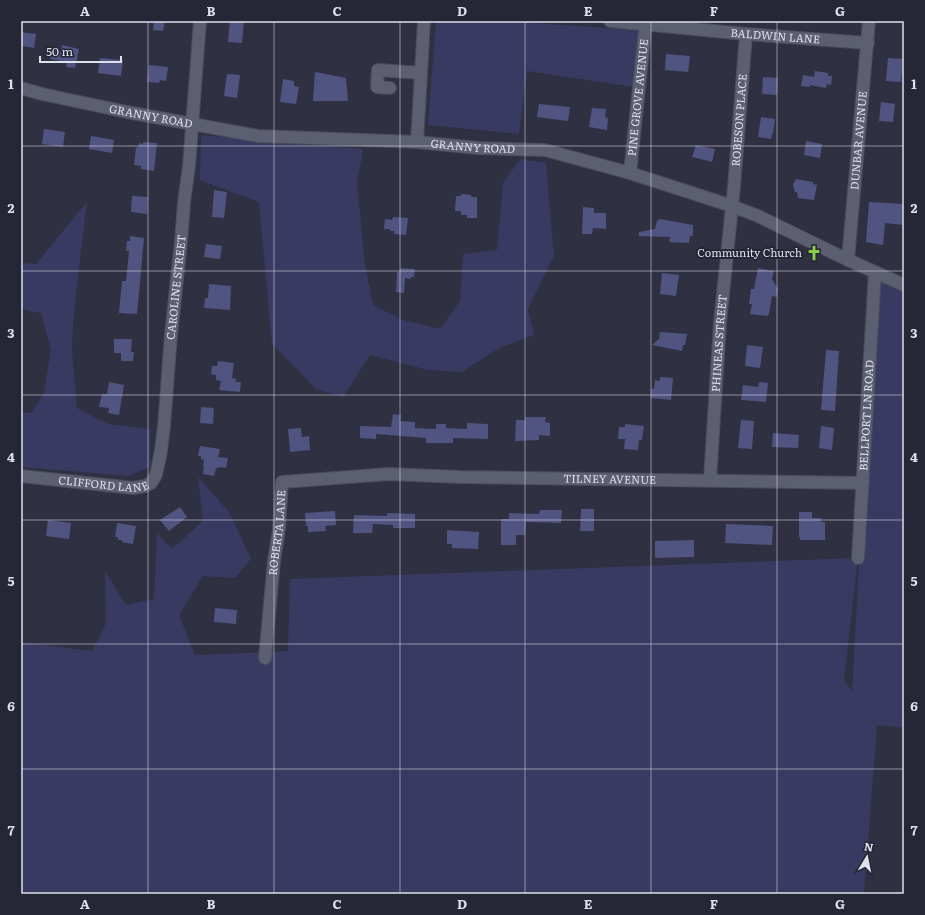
<svg xmlns="http://www.w3.org/2000/svg" width="925" height="915" font-family="Literata,serif">
<style>
.green{fill:#393a61}
.building{fill:#515381}
.lines{fill:none;stroke-linecap:round;stroke-linejoin:round}
.minor-casing{stroke:#4b4c5a;stroke-width:14}
.minor{stroke:#5c5e71;stroke-width:12}
.grid{fill:none;stroke:#dee0eb;stroke-width:1;stroke-opacity:0.55}
.labels{text-anchor:middle;stroke-width:4;stroke-linejoin:round;paint-order:stroke}
.street-label{font-size:11px;fill:#dee0eb;stroke:#252636}
.poi-label{font-size:11px;fill:#dee0eb;stroke:#252636;text-anchor:end}
.neatline{fill:none;stroke:#dee0eb;stroke-width:1.5}
.grid-label{font-size:13px;text-anchor:middle;font-weight:bold;fill:#dee0eb}
</style>
<rect width="100%" height="100%" fill="#2f3041"/>
<g class="green">
<path d="M436 21H500L639 30 634 87 527 71 519 134 428 125Z"/>
<path d="M201 135 363 149 357 183 365 265 373 305 403 320 440 329 460 301 463 254 497 250 503 183 520 159 546 163 554 256 528 309 534 335 501 347 462 372 428 370 370 355 343 397 316 389 272 344 259 202 200 180Z"/>
<path d="M87 202C82 249 74 296 72 344 72 365 76 387 77 408L108 424 150 429V467L128 476 21 467V413H31L44 393 51 350 41 313 21 309V263L36 264Z"/>
<path d="M875 272 904 284V728L877 725 864 894H21V642L92 651 106 623 105 571 126 605 154 599 157 533 172 549 203 521 198 477 229 512 251 559 235 578 203 576 179 615 195 655 288 651 290 579 858 558 844 680 852 691Z"/>
</g>
<g class="building">
<path d="M154 21H165L163 31 153 30Z"/>
<path d="M230 21H244L242 43 228 42Z"/>
<path d="M21 32 36 34 34 48 21 46Z"/>
<path d="M62 45 79 49 75 68 66 67 67 62 50 59 52 49 61 51Z"/>
<path d="M666 54 690 56 688 72 665 70Z"/>
<path d="M100 58 123 60 121 76 98 73Z"/>
<path d="M888 58 903 59 901 82 886 81Z"/>
<path d="M149 65 168 67 166 81 160 80 159 83 147 82Z"/>
<path d="M815 71 828 73V76H832L831 85 827 84 826 88 810 85V87L801 86 803 75 814 77Z"/>
<path d="M315 72 346 78 348 101H313Z"/>
<path d="M227 74 240 75 237 98 224 96Z"/>
<path d="M763 77 778 78 777 95 762 94Z"/>
<path d="M283 79 294 81V86L299 87 296 104 280 102Z"/>
<path d="M881 102 895 104 893 122 879 121Z"/>
<path d="M539 104 570 107 568 121 537 117Z"/>
<path d="M592 108 606 109 605 117 608 118 607 130 589 127Z"/>
<path d="M761 117 775 119 773 134H772L771 139 758 137Z"/>
<path d="M44 129 65 132 63 147 42 144Z"/>
<path d="M91 136 114 140 112 153 89 149Z"/>
<path d="M806 141 822 144 820 158 804 155Z"/>
<path d="M143 142 157 143 154 171 141 169V166L134 165 136 147 138 148 139 143 143 144Z"/>
<path d="M696 145 715 149 712 162 692 157Z"/>
<path d="M796 179 813 182V184L817 185 814 200 798 198 797 192H795L793 184Z"/>
<path d="M214 190 227 192 224 218 212 217Z"/>
<path d="M461 194 471 195V197H477V218H467V215H461V211H455L456 196H461Z"/>
<path d="M132 196 148 197 147 214 131 212Z"/>
<path d="M869 202 904 204V225L885 223 883 245 866 242Z"/>
<path d="M583 207 594 208V213H606V229L593 228 592 234H582Z"/>
<path d="M393 217 408 218 406 235 394 234V231H390V229H384L385 219 392 220Z"/>
<path d="M660 219 693 225V236H690L689 243 669 242 670 237 639 236V232L655 229 657 221Z"/>
<path d="M130 236 144 238 137 314 119 313 122 281H126L129 251H126L127 241H130Z"/>
<path d="M206 244 222 246 220 259 204 257Z"/>
<path d="M400 268 415 269 414 277H411V279L405 278 404 293 396 292 397 272H400Z"/>
<path d="M758 268 774 271 772 279 778 289 777 297 772 296 769 314 767 316 750 314 752 304H749L751 289H754Z"/>
<path d="M662 273 679 275 676 296 660 294Z"/>
<path d="M209 284 231 286 230 310 204 308 205 298H208Z"/>
<path d="M660 332 687 334 685 345H683L682 351 652 345 659 339Z"/>
<path d="M114 339H132L131 352H134L133 361H121V353H114Z"/>
<path d="M747 345 763 347 760 368 745 366Z"/>
<path d="M826 350 839 351 835 411 821 410Z"/>
<path d="M218 361 234 363 232 378 236 379V382H241L240 392 219 390 221 381 216 380V375L211 374 212 366H217Z"/>
<path d="M660 377 673 378 671 400 651 398V389H654L655 380 660 381Z"/>
<path d="M109 382 124 385 119 415 108 413 109 408 99 407 102 394H107Z"/>
<path d="M759 382 768 383 766 402 741 400 743 385 758 387Z"/>
<path d="M201 407 214 408 213 424 200 423Z"/>
<path d="M393 414 401 415 400 421 415 422V428L436 429V424H446V428L467 429V423L488 424V439L453 438V443H426V438L376 434V439L360 438V426L391 427Z"/>
<path d="M525 417H546L545 422 550 423V436L539 435V440L515 441 516 420H525Z"/>
<path d="M741 420 754 421 752 449 738 448Z"/>
<path d="M625 424 644 426 642 440H639L638 450 624 449 625 439H618L619 427H625Z"/>
<path d="M821 426 834 428 832 450 819 448Z"/>
<path d="M301 428 302 437 309 436 310 450 290 452 288 429Z"/>
<path d="M773 433 799 435 798 448 772 447Z"/>
<path d="M200 446 220 449 218 457 228 458 226 468 219 467 218 468H216L214 476 203 474 204 466 203 467 204 460 201 459V456H198Z"/>
<path d="M180 507 187 517 169 531 160 520Z"/>
<path d="M581 509H594V531H580Z"/>
<path d="M540 510H562L561 523 526 522 525 535H516V545H501V519H509V513L539 514Z"/>
<path d="M335 511 336 525 325 526 326 531 308 532V526H306L305 513Z"/>
<path d="M799 512H812V518H821V522H825V540H800V537H799Z"/>
<path d="M387 513 415 514V528H393V525L373 524 372 533H353L354 515 387 516Z"/>
<path d="M48 520 71 523 69 539 46 536Z"/>
<path d="M117 523 136 526 133 544 122 542V540H118V537H115Z"/>
<path d="M726 524 773 526 772 545 725 543Z"/>
<path d="M447 530 479 532 478 549 452 548V544H447Z"/>
<path d="M694 540V557L655 558V541Z"/>
<path d="M215 608 237 610 236 624 214 622Z"/>
</g>
<g class="lines">
<g class="minor-casing">
<g id="minor">
<path id="s1" d="M610 21 746 34 868 43"/>
<path id="s2" d="M21 88 42 94 127 112 258 136 417 142 478 148 545 150 630 173 732 206 758 216 848 260 904 285"/>
<path d="M390 88 377 87 378 70 421 73"/>
<path d="M417 142 424 21"/>
<path id="s3" d="M630 173 646 21"/>
<path id="s4" d="M848 260 869 21"/>
<path id="s5" d="M21 476 133 488 145 486 151 483 156 475 161 451 164 426 171 335 181 242 184 202 189 166 200 21"/>
<path id="s6" d="M710 480 720 323 734 187 746 34"/>
<path id="s7" d="M858 558 875 272"/>
<path id="s8" d="M265 658 274 561 279 529 282 482 389 474 460 477 863 483"/>
</g>
</g>
<use href="#minor" class="minor"/>
</g>
<path class="grid" d="M148 21V894M274 21V894M400 21V894M525 21V894M651 21V894M777 21V894M21 146H904M21 271H904M21 395H904M21 520H904M21 644H904M21 769H904"/>
<defs>
<g id="church-bare" transform="scale(1.2)"><path d="M-1.2-6h2.4v3.5h3.3v2.4h-3.3V6h-2.4V-.1h-3.3v-2.4h3.3Z" fill="#8dce44" stroke="#252636" stroke-width="2.5" paint-order="stroke"/></g>
</defs>
<g fill-rule="evenodd">
<use href="#church-bare" x="814" y="253"/>
</g>
<g class="labels">
<g class="street-label">
<text dy="4" stroke="none"><textPath href="#s1" startOffset="166">BALDWIN LANE</textPath></text>
<text dy="4" stroke="none"><textPath href="#s3" startOffset="76">PINE GROVE AVENUE</textPath></text>
<text dy="4" stroke="none"><textPath href="#s2" startOffset="133">GRANNY ROAD</textPath></text>
<text dy="4" stroke="none"><textPath href="#s6" startOffset="361">ROBESON PLACE</textPath></text>
<text dy="4" stroke="none"><textPath href="#s4" startOffset="120">DUNBAR AVENUE</textPath></text>
<text dy="4" stroke="none"><textPath href="#s2" startOffset="457">GRANNY ROAD</textPath></text>
<text dy="4" stroke="none"><textPath href="#s5" startOffset="330">CAROLINE STREET</textPath></text>
<text dy="4" stroke="none"><textPath href="#s6" startOffset="137">PHINEAS STREET</textPath></text>
<text dy="4" stroke="none"><textPath href="#s7" startOffset="143">BELLPORT LN ROAD</textPath></text>
<text dy="4" stroke="none"><textPath href="#s8" startOffset="505">TILNEY AVENUE</textPath></text>
<text dy="4" stroke="none"><textPath href="#s5" startOffset="83">CLIFFORD LANE</textPath></text>
<text dy="4" stroke="none"><textPath href="#s8" startOffset="126">ROBERTA LANE</textPath></text>
</g>
<g class="poi-label">
<text x="802" y="257">Community Church</text>
</g>
</g>
<rect width="925" height="915" fill="none" stroke="#252636" stroke-width="44"/>
<g transform="translate(867 857) rotate(10)" stroke="#252636" stroke-width="3" paint-order="stroke">
<path d="M0-3L7 15L0 10L-7 15Z" fill="#dee0eb"/>
<text y="-6" font-size="11" font-weight="bold" text-anchor="middle" fill="#dee0eb">N</text>
</g>
<path d="M40 56v6h81v-6" fill="none" stroke="#dee0eb" stroke-width="2"/>
<text x="46" y="56" font-size="12" fill="#dee0eb" stroke="#252636" stroke-width="3" paint-order="stroke">50 m</text>
<rect x="22" y="22" width="881" height="871" class="neatline"/>
<g class="grid-label">
<text x="85" y="16">A</text>
<text x="211" y="16">B</text>
<text x="337" y="16">C</text>
<text x="462" y="16">D</text>
<text x="588" y="16">E</text>
<text x="714" y="16">F</text>
<text x="840" y="16">G</text>
<text x="11" y="89">1</text>
<text x="914" y="89">1</text>
<text x="11" y="213">2</text>
<text x="914" y="213">2</text>
<text x="11" y="338">3</text>
<text x="914" y="338">3</text>
<text x="11" y="462">4</text>
<text x="914" y="462">4</text>
<text x="11" y="586">5</text>
<text x="914" y="586">5</text>
<text x="11" y="711">6</text>
<text x="914" y="711">6</text>
<text x="11" y="835">7</text>
<text x="914" y="835">7</text>
<text x="85" y="909">A</text>
<text x="211" y="909">B</text>
<text x="337" y="909">C</text>
<text x="462" y="909">D</text>
<text x="588" y="909">E</text>
<text x="714" y="909">F</text>
<text x="840" y="909">G</text>
</g>
</svg>
